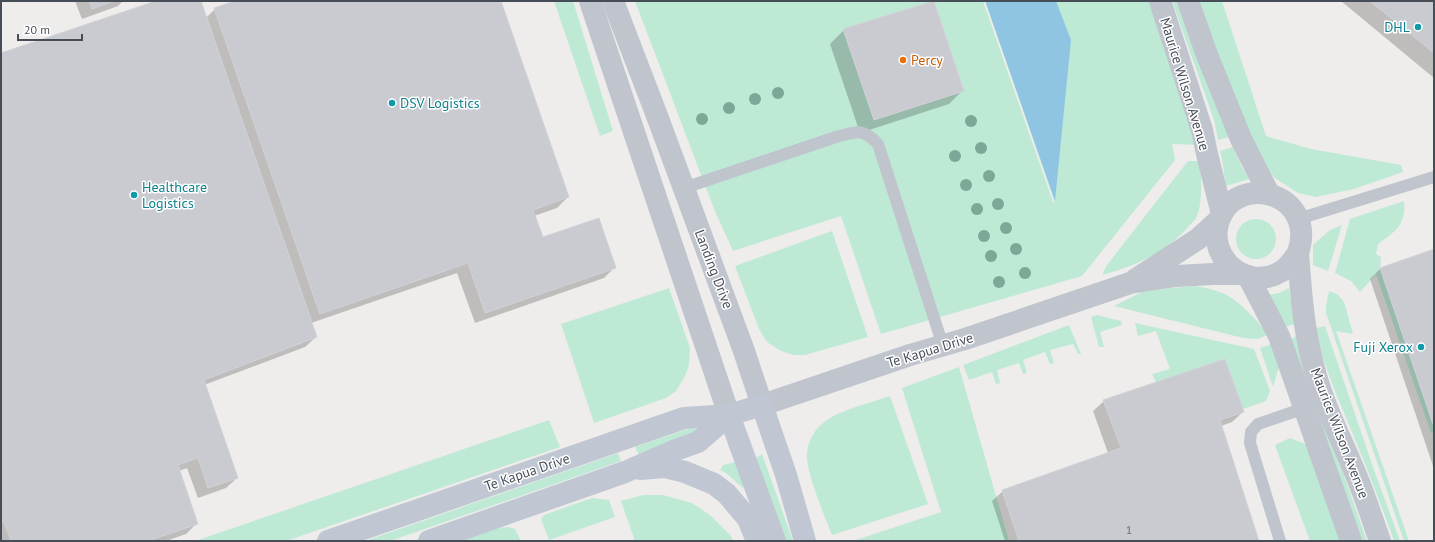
<svg xmlns="http://www.w3.org/2000/svg" width="1435" height="542" font-family="'PT Sans',sans-serif">
<style>
.green{fill:#bee9d5}
.water{fill:#8fc5e2}
.pier{fill:#efedec}
.shadow{fill:#0003}
.building{fill:#cacbd1;stroke:#d1d2d7}
.lines{fill:none;stroke-linecap:round;stroke-linejoin:round}
.lane{stroke:#bfc4cd;stroke-width:12}
.street{stroke:#bfc4cd;stroke-width:22}
.secondary{stroke:#c0c7d3;stroke-width:22}
.tree{fill:#7da898}
.culture-dot{fill:#0f9aa8;stroke:#fff;stroke-width:1.5}
.food-dot{fill:#e8710a;stroke:#fff;stroke-width:1.5}
.labels{text-anchor:middle;stroke-width:3;stroke-linejoin:round;paint-order:stroke}
.number-label{font-size:12px;fill:#686c76}
.culture-label{font-size:14px;fill:#0d838f;stroke:#fff;text-anchor:end}
.food-label{font-size:14px;fill:#c56008;stroke:#fff;text-anchor:start}
.street-label{font-size:14px;fill:#474d57;stroke:#fff}
</style>
<rect width="100%" height="100%" fill="#efedec"/>
<g class="green">
<path d="M554 1H573L613 131 600 136Z"/>
<path d="M635 1H1155L1200 145 1172 144 1175 160 1082 276 881 334 841 216 733 251 714 209Z"/>
<path d="M1172 1H1181L1229 137 1218 140 1214 120Z"/>
<path d="M1198 1H1222L1266 136 1311 149 1401 165 1403 172 1354 189 1316 197 1298 193 1275 178 1261 161 1249 142Z"/>
<path d="M1233 147 1242 167 1249 179 1226 186 1222 159 1220 151Z"/>
<path d="M1188 161H1200C1201 176 1203 202 1197 216 1196 219 1192 223 1189 226 1166 253 1135 266 1102 275L1107 265Z"/>
<path d="M1404 201C1406 225 1396 231 1378 244L1376 254 1381 257 1380 268 1434 427V432L1431 433 1376 274 1360 292 1351 281 1335 273 1350 219Z"/>
<circle cx="1256" cy="239" r="20"/>
<path d="M1342 225 1328 271 1313 265V245L1330 230Z"/>
<path d="M832 231 868 337 805 355H793L781 351 767 342 759 329 735 266Z"/>
<path d="M1195 286C1223 291 1232 295 1252 316 1258 322 1263 327 1267 335L1258 339 1243 338 1114 306 1142 292 1172 288Z"/>
<path d="M669 288 690 348 689 365 685 376 676 391 666 398 594 423 561 324Z"/>
<path d="M1289 288 1295 324 1285 327 1268 295 1279 293Z"/>
<path d="M1329 291 1337 294 1344 302 1353 334 1336 331 1409 541H1404L1326 313V305Z"/>
<path d="M1097 315 1121 321 1122 325 1100 332 1104 347H1099L1091 317Z"/>
<path d="M1135 323 1254 349 1270 391 1266 401 1243 409 1225 359 1156 382 1152 374 1170 369 1156 331 1138 336Z"/>
<path d="M1069 325 1081 354H1078L1073 344 1050 350 1054 363 1050 364 1045 352 1023 360 1027 373 1023 374 1019 363 997 370 1000 383 996 384 992 372 969 380 963 365Z"/>
<path d="M1325 326 1373 467 1400 541H1394C1381 504 1367 468 1352 432 1338 398 1322 364 1316 328Z"/>
<path d="M1296 336 1297 343 1367 541H1359L1289 340Z"/>
<path d="M1272 344 1280 363 1273 387 1260 348Z"/>
<path d="M959 367 1009 541H853L941 512 902 388Z"/>
<path d="M890 396 928 504 832 535C825 517 805 470 807 453 808 440 816 427 827 420 841 410 873 402 890 396Z"/>
<path d="M549 420 560 447 286 541H195Z"/>
<path d="M695 428 696 432 639 455 635 447 688 429Z"/>
<path d="M1290 438 1308 445 1340 541H1310L1275 445Z"/>
<path d="M618 453 621 461 390 541H365Z"/>
<path d="M762 454 793 541H783L755 459Z"/>
<path d="M735 462 744 485 743 488 726 473 720 470 723 465Z"/>
<path d="M643 495H663L692 503 710 515 731 536 733 541H635L621 501Z"/>
<path d="M592 498 609 500 615 517 549 540 541 519 544 515Z"/>
<path d="M508 527 515 529 521 541H461L493 529Z"/>
</g>
<path class="water" d="M985 1H1056L1071 40 1055 201Z"/>
<path class="pier" d="M983 1H985L1055 203 1053 202Z"/>
<g class="shadow">
<path d="M75 1H123L118 6 82 19Z"/>
<path d="M159 1H200L206 18 215 9 238 1H500L568 197 557 208 534 216 542 238 615 267 604 278 475 323 457 273 311 323 316 337 305 347 204 385 237 478 226 488 198 498 187 468 179 471 197 523 186 534 166 541H1V54Z"/>
<path d="M1341 1H1434V78Z"/>
<path d="M844 30 962 91 949 104 860 133 830 44Z"/>
<path d="M1434 250V469L1370 279 1381 268Z"/>
<path d="M1104 401 1243 412 1232 422 1221 426 1258 541H1005L992 501 1003 491 1108 453 1093 411Z"/>
</g>
<g class="building">
<path d="M90 1H114L92 9Z"/>
<path d="M156 1H201L317 337 204 380 238 478 208 488 198 458 178 465 198 524 148 541H11L4 522 1 523V53Z"/>
<path d="M235 1H501L569 197 533 210 543 237 599 218 616 268 485 313 468 263 320 314 214 8Z"/>
<path d="M934 1 964 91 874 120 843 29Z"/>
<path d="M1370 1H1434V53Z"/>
<path d="M1434 249V427L1380 268Z"/>
<path d="M1225 359 1244 412 1220 420 1259 541H1019L1002 490 1121 448 1103 400Z"/>
</g>
<g class="lines">
<g class="lane">
<path d="M684 188 836 137C856 132 862 127 878 144L943 346"/>
<path d="M1298 219 1434 177"/>
<path d="M1280 541 1250 443 1251 432 1258 424 1305 408"/>
</g>
<g class="street">
<path d="M590 1 729 415"/>
<path d="M613 1 659 121 744 351 762 405 910 355 965 339 1130 283 1176 276 1213 274H1242"/>
<path d="M1160 1 1202 130 1207 154 1222 214"/>
<path d="M1188 1 1207 55 1241 139 1269 194"/>
<path d="M1298 253C1293 259 1289 267 1282 271 1247 293 1206 258 1219 220 1237 171 1318 193 1298 253 1301 291 1303 326 1313 364 1322 403 1341 438 1356 475 1365 496 1372 519 1380 541"/>
<path d="M1248 276 1279 336 1351 541"/>
<path d="M1136 279 1198 239 1219 220"/>
</g>
<g class="secondary">
<path d="M729 415 775 541"/>
<path d="M640 469 665 467 685 472 714 484 727 494 748 519 757 541"/>
<path d="M328 541 684 418 729 415 762 405 786 475 805 541"/>
<path d="M429 541 625 472 673 451 698 442 729 415"/>
</g>
</g>
<g class="tree">
<circle cx="778" cy="93" r="6"/>
<circle cx="755" cy="99" r="6"/>
<circle cx="729" cy="108" r="6"/>
<circle cx="702" cy="119" r="6"/>
<circle cx="971" cy="121" r="6"/>
<circle cx="981" cy="148" r="6"/>
<circle cx="955" cy="156" r="6"/>
<circle cx="989" cy="176" r="6"/>
<circle cx="966" cy="185" r="6"/>
<circle cx="998" cy="204" r="6"/>
<circle cx="977" cy="209" r="6"/>
<circle cx="1006" cy="228" r="6"/>
<circle cx="984" cy="236" r="6"/>
<circle cx="1016" cy="249" r="6"/>
<circle cx="991" cy="256" r="6"/>
<circle cx="1025" cy="273" r="6"/>
<circle cx="999" cy="282" r="6"/>
</g>
<g class="culture-dot">
<circle cx="1418" cy="27" r="4"/>
<circle cx="392" cy="103" r="4"/>
<circle cx="134" cy="195" r="4"/>
<circle cx="1421" cy="347" r="4"/>
</g>
<circle class="food-dot" cx="903" cy="60" r="4"/>
<g class="labels">
<g class="number-label">
<text x="1129" y="534">1</text>
</g>
<g class="culture-label">
<text x="1410" y="32">DHL</text>
<text x="400" y="108" text-anchor="start">DSV Logistics</text>
<text x="142" y="192" text-anchor="start">Healthcare<tspan x="142" dy="16">Logistics</tspan></text>
<text x="1413" y="352">Fuji Xerox</text>
</g>
<g class="food-label">
<text x="911" y="65">Percy</text>
</g>
<g class="street-label">
<text transform="translate(1185 84) rotate(73)" y="5">Maurice Wilson Avenue</text>
<text transform="translate(714 269) rotate(69)" y="5">Landing Drive</text>
<text transform="translate(930 350) rotate(-17)" y="5">Te Kapua Drive</text>
<text transform="translate(1340 433) rotate(69)" y="5">Maurice Wilson Avenue</text>
<text transform="translate(527 472) rotate(-19)" y="5">Te Kapua Drive</text>
</g>
</g>
<rect width="1435" height="542" fill="none" stroke="#474d57" stroke-width="4"/>
<path d="M18 34v6h64v-6" fill="none" stroke="#474d57" stroke-width="2"/>
<text x="24" y="34" font-size="12" fill="#474d57" stroke="#ffffff" stroke-width="3" paint-order="stroke">20 m</text>
</svg>
